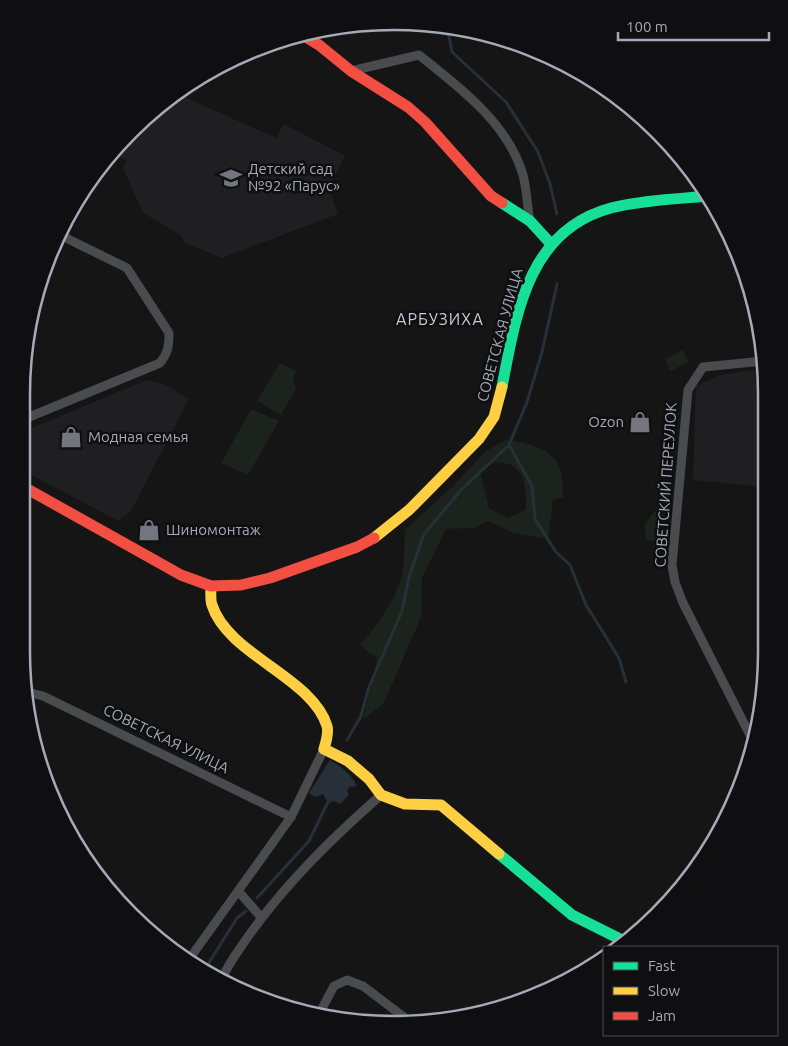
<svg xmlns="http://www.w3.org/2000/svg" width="788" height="1046" font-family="Ubuntu,sans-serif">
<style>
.built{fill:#1f1f21}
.green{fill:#1b231c;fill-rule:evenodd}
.water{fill:#273038}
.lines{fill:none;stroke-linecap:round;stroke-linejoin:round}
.stream{stroke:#273038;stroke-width:3}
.street{stroke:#494b4e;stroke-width:9}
.fast{stroke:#16e098;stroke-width:11}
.slow{stroke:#ffcf43;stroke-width:11}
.jam{stroke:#f24e42;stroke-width:11}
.labels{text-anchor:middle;stroke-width:5;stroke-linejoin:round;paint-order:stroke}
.poi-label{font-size:15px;fill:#a5aab8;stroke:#0f0f11;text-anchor:start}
.street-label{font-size:15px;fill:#a5aab8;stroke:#0f0f11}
.neighbourhood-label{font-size:16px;letter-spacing:1px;fill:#c6c9d3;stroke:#0f0f11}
.rim{fill:none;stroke:#a5aab8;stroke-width:2.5}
</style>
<rect width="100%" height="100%" fill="#151515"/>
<g class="built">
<path d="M176 93 276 138 284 124 345 156 329 189 338 214 222 258 185 243 181 235 143 213 123 168 127 161 112 152 131 130Z"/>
<path d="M764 369V487L693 480 696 386 723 374Z"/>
<path d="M147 380 164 384 189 399 131 511 118 521 22 470V432Z"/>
</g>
<g class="green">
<path d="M683 350 689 362 670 371 665 359Z"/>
<path d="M280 363 296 371 293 380 296 389 281 415 257 401Z"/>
<path d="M251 409 279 421 248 475 221 463Z"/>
<path d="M505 440C522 441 552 448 559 466 563 474 562 487 563 497L553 500 548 539 513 533 488 521 475 528 446 529 422 578 421 617 384 703 363 720 377 659 360 645C377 624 396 601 402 574 405 560 404 544 405 530L453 486 485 452ZM492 463C497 463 504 462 508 464 527 469 526 495 526 510L508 518 489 508 480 471Z"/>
<path d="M657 508 666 518 661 540 646 541 645 524Z"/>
</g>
<path class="water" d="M330 760C342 767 351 774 357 786L349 787 347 791 349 795 340 804 334 801 328 803 323 794 315 797 309 793Z"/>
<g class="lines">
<g class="stream">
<path d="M447 26 452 52 506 102 538 152 550 184 557 214"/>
<path d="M509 445 532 486 535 519 556 552 570 565 586 605 619 658 626 682"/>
<path d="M347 740 361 716 369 687 402 611 409 577 424 534 462 489 509 445 527 402 542 352 557 284"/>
<path d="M257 898 309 841 329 800"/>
<path d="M205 969 237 918 246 911"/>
</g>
<g class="street">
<path d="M351 71 419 55C459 87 508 123 523 175 527 190 527 206 530 221"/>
<path d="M22 420 160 363C168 353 169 346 169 333L127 268 62 236"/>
<path d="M27 692 43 696 291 817"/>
<path d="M754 743 683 603 675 582 672 565 688 390 703 367 764 361"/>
<path d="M239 892 261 917"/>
<path d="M190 958 291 817 324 749"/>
<path d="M221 981C227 966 236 954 245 941 283 886 331 839 381 795"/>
<path d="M318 1016 334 986 347 980 363 986 413 1024"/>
</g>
<g class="fast">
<path d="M502 203 530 221 551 244"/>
<path d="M502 387C516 314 528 230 611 208 643 200 677 199 709 196"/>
<path d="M499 854 572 915 626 942"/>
</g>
<g class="slow">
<path d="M374 538 409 510 479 439 494 417 502 387"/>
<path d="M211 586C211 592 210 600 212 605 228 655 312 677 327 726 329 733 326 742 324 749L348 761 369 779 381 795 405 804 441 805 499 854"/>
</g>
<g class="jam">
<path d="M301 34 319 45 351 71 408 107 425 122 491 196 502 203"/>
<path d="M22 486 181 575 211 586 241 585 270 578 357 547 374 538"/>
</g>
</g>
<defs>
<g id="school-bare" transform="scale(1.725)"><path d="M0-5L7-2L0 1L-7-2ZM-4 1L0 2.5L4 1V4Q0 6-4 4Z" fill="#73767f" stroke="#0f0f11" stroke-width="2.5" paint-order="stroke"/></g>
<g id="shop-bare" transform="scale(1.725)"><path d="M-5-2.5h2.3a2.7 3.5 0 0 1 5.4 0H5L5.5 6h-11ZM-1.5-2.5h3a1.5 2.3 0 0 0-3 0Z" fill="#73767f" stroke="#0f0f11" stroke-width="2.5" paint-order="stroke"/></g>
</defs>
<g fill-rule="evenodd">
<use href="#school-bare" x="231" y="178"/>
<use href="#shop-bare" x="640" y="422"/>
<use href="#shop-bare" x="71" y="437"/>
<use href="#shop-bare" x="149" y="530"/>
</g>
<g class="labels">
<g class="poi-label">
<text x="248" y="174">Детский сад<tspan x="248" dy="17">№92 «Парус»</tspan></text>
<text x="624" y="427" text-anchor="end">Ozon</text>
<text x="88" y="442">Модная семья</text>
<text x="166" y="535">Шиномонтаж</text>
</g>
<g class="street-label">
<text transform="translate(500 335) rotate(-75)" y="5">СОВЕТСКАЯ УЛИЦА</text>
<text transform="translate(666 485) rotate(-86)" y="5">СОВЕТСКИЙ ПЕРЕУЛОК</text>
<text transform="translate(166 739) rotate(26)" y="5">СОВЕТСКАЯ УЛИЦА</text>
</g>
<g class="neighbourhood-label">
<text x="440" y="325">АРБУЗИХА</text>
</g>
</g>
<path d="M0 0H788V1046H0ZM394 30H394A364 364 0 0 1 758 394V652A364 364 0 0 1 394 1016H394A364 364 0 0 1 30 652V394A364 364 0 0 1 394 30Z" fill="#0f0f11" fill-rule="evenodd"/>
<path class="rim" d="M394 30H394A364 364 0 0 1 758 394V652A364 364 0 0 1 394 1016H394A364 364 0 0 1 30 652V394A364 364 0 0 1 394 30Z"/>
<rect x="603" y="946" width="175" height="90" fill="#0f0f11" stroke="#4b4d54"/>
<rect x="613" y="962" width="25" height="8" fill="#16e098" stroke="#4b4d54"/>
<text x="648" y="971" font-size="15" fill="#a5aab8">Fast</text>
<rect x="613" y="987" width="25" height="8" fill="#ffcf43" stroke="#4b4d54"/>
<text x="648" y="996" font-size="15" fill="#a5aab8">Slow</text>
<rect x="613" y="1012" width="25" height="8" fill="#f24e42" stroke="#4b4d54"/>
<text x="648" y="1021" font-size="15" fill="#a5aab8">Jam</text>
<path d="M618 32v8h151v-8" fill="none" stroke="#a5aab8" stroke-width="2.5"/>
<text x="626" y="32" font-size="15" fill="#a5aab8" stroke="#0f0f11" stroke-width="4" paint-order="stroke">100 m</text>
</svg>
